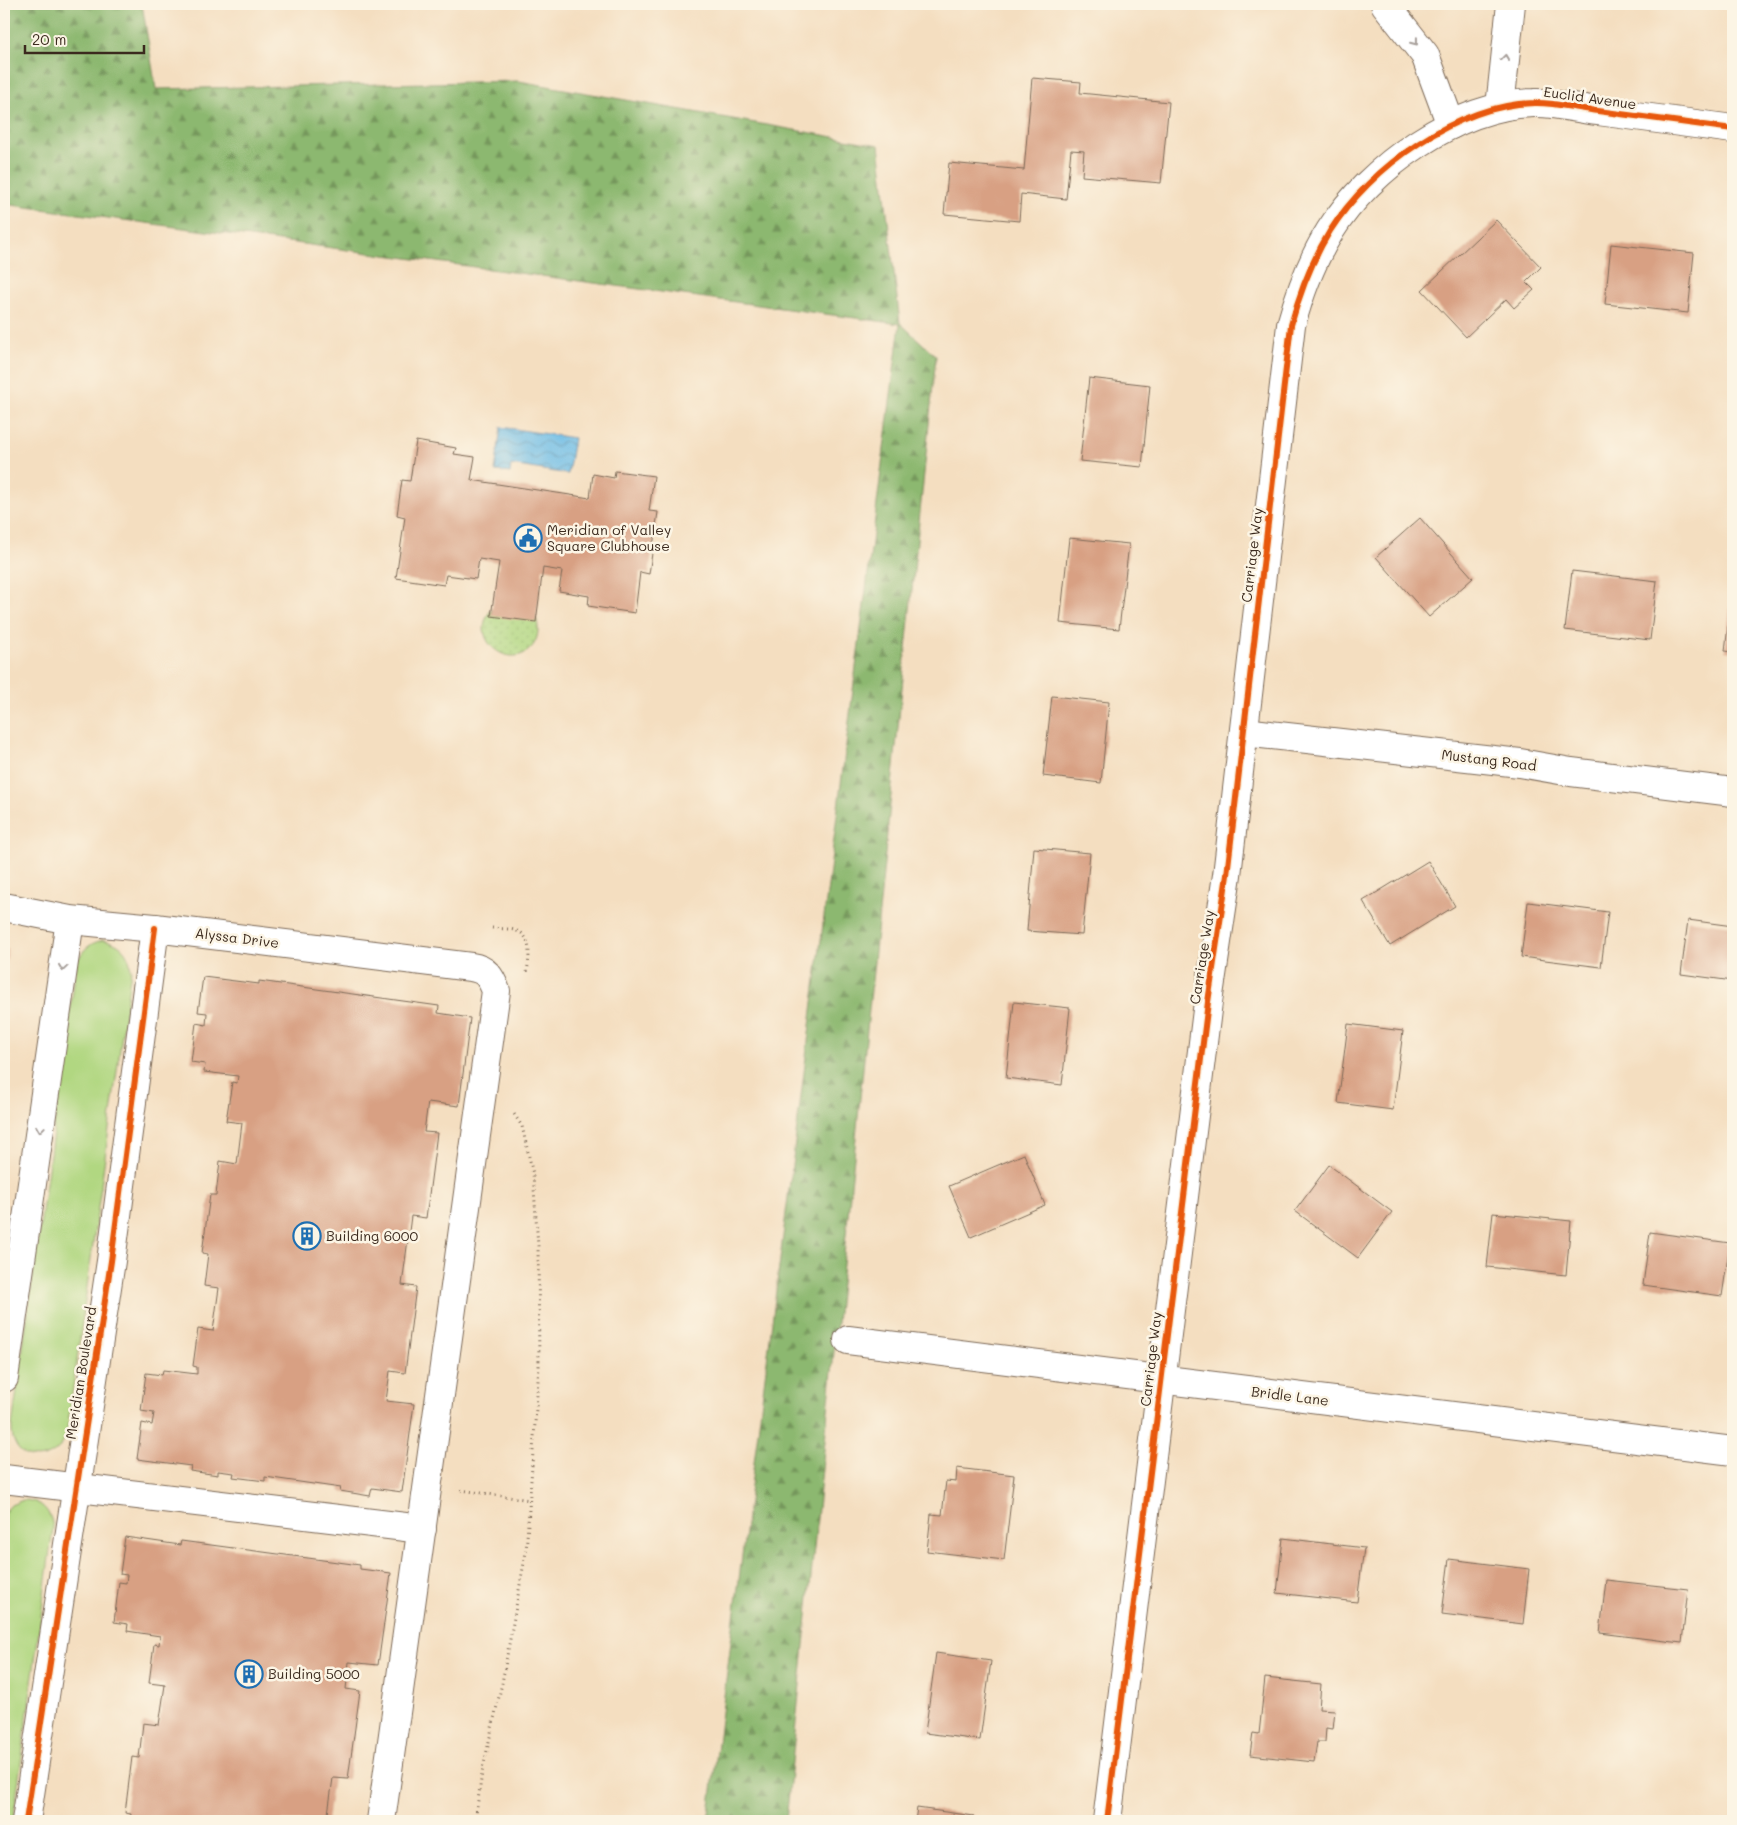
<svg xmlns="http://www.w3.org/2000/svg" width="1737" height="1825" font-family="Mali,sans-serif">
<style>
.green{fill:#b1d781;stroke:#768050}
.forest{fill:url(#forest-firs);stroke:#647146}
.garden{fill:url(#garden-dots);stroke:#768050}
.water{fill:url(#water-waves);stroke:#537282}
.building{fill:#d8a083}
.lines{fill:none;stroke-linecap:round;stroke-linejoin:round}
.minor-casing{stroke:#7c6957;stroke-width:30}
.path{stroke:#7c6957;stroke-width:3;stroke-dasharray:1 4;stroke-linecap:butt}
.minor{stroke:#fff;stroke-width:28}
.cycleway-casing{stroke:#fcf5e5;stroke-width:9}
.cycleway{stroke:#e8590c;stroke-width:6}
.oneway{stroke:#a79f9a}
.labels{text-anchor:middle;stroke-width:5;stroke-linejoin:round;paint-order:stroke}
.street-label{font-size:14px;fill:#3b2a1e;stroke:#fcf5e5}
.poi-label{font-size:14px;fill:#3b2a1e;stroke:#fcf5e5;text-anchor:start}
</style>
<defs>
<pattern id="forest-firs" width="22" height="20" patternUnits="userSpaceOnUse" patternTransform="scale(1.25)"><rect width="22" height="20" fill="#8cb86f"/><path d="M5 1l3.5 6h-7zM16 11l3.5 6h-7z" fill="#74965b"/></pattern>
<pattern id="garden-dots" width="8" height="8" patternUnits="userSpaceOnUse" patternTransform="scale(1.25)"><rect width="8" height="8" fill="#b1d781"/><path d="M2 2h.1M6 6h.1" fill="none" stroke="#99b96f" stroke-width="1.8" stroke-linecap="round"/></pattern>
<pattern id="water-waves" width="16" height="10" patternUnits="userSpaceOnUse" patternTransform="scale(1.25)"><rect width="16" height="10" fill="#6bbbe6"/><path d="M0 5q4-4 8 0t8 0" fill="none" stroke="#5998ba"/></pattern>
</defs>
<rect width="100%" height="100%" fill="#fcf5e5"/>
<filter id="ink" filterUnits="userSpaceOnUse"><feTurbulence type="fractalNoise" baseFrequency=".02" numOctaves="2"/><feDisplacementMap in="SourceGraphic" scale="10" xChannelSelector="R" yChannelSelector="G"/><feConvolveMatrix kernelMatrix="1 2 1 2 8 2 1 2 1" color-interpolation-filters="sRGB"/></filter>
<filter id="wash" filterUnits="userSpaceOnUse"><feTurbulence type="fractalNoise" baseFrequency=".0096" numOctaves="4" result="noise"/><feDisplacementMap in="SourceGraphic" scale="20" xChannelSelector="R" yChannelSelector="G"/><feGaussianBlur stdDeviation="1.12" result="paint"/><feColorMatrix in="noise" values="0 0 0 0 0 0 0 0 0 0 0 0 0 0 0 0 0 1.4 0 .05"/><feComposite in="paint" operator="in"/></filter>
<g filter="url(#wash)">
<rect width="100%" height="100%" fill="#f4dec0"/>
<g class="green">
<path d="M103 940C121 943 129 952 131 970L67 1431C59 1468 10 1467 12 1426L77 962C83 949 90 943 103 940Z"/>
<path d="M23 1500C41 1500 51 1511 53 1528L13 1821H4V1513L11 1505Z"/>
</g>
<path class="forest" d="M4 4H142L156 89 519 81 879 145 900 323 936 356 786 1821H708L900 324 4 204Z"/>
<path class="garden" d="M492 609 491 615 536 617C539 627 539 635 534 644 514 675 465 640 492 609Z"/>
<path class="water" d="M501 427 574 438 568 474 511 465 510 473 495 471Z"/>
<g id="blocks">
<g class="building">
<path d="M1032 78 1081 82 1080 93 1169 102 1161 183 1082 176 1084 151 1071 150 1066 199 1021 194 1019 221 944 214 949 163 1024 170Z"/>
<path d="M1496 220 1541 267 1526 282 1534 290 1514 308 1506 299 1466 337 1422 290Z"/>
<path d="M1611 244 1694 253 1688 313 1605 304Z"/>
<path d="M1089 378 1150 385 1142 467 1080 461Z"/>
<path d="M416 441 456 448 454 454 475 457 471 480 590 498 593 474 614 478 615 471 654 476 649 511 658 512 649 574 640 572 635 613 588 606 589 596 559 591 562 571 543 568 536 622 491 616 499 562 479 559 476 579 446 575 444 585 396 578 405 517 397 515 402 480 410 481Z"/>
<path d="M1420 518 1473 578 1429 617 1376 557Z"/>
<path d="M1069 538 1129 544 1119 629 1060 623Z"/>
<path d="M1572 571 1657 581 1650 640 1565 630Z"/>
<path d="M1732 591H1733V652L1725 651Z"/>
<path d="M1052 696 1109 702 1101 783 1043 776Z"/>
<path d="M1034 848 1090 853 1082 935 1027 931Z"/>
<path d="M1428 861 1455 906 1390 946 1363 901Z"/>
<path d="M1528 902 1608 912 1601 967 1521 957Z"/>
<path d="M1688 920 1733 926V981L1681 974Z"/>
<path d="M4 949H8L5 971H4Z"/>
<path d="M203 977 259 984V981L439 1006 438 1013 470 1018 459 1106 428 1102 424 1132 437 1133 426 1218 411 1216 402 1285 416 1287 405 1373 390 1371 386 1401 414 1404 402 1492 372 1488 370 1496 340 1491 341 1488 265 1477V1481L233 1477 234 1473 218 1471V1475L190 1471 191 1466 137 1459 142 1423 152 1425 154 1413 141 1411 146 1373 162 1375 163 1370 197 1374V1367L193 1366 198 1329 213 1331 219 1288 204 1286 208 1254 202 1253 210 1195H216L220 1161 237 1164 242 1123 226 1121 232 1082 237 1083 238 1076 204 1072 205 1064 191 1062 196 1023 206 1025 207 1013 198 1012Z"/>
<path d="M1014 1002 1070 1008 1062 1085 1006 1078Z"/>
<path d="M1348 1024 1403 1031 1393 1110 1338 1103Z"/>
<path d="M1024 1154 1045 1205 971 1237 949 1186Z"/>
<path d="M1329 1165 1392 1212 1358 1258 1295 1211Z"/>
<path d="M1493 1213 1571 1221 1566 1275 1487 1267Z"/>
<path d="M1650 1232 1730 1243 1722 1296 1643 1285Z"/>
<path d="M957 1468 1014 1475 1004 1560 927 1551 931 1514 942 1515 946 1481 956 1482Z"/>
<path d="M125 1537 180 1545 181 1541 360 1565V1569L391 1573 378 1665 349 1662 346 1689 360 1691 348 1779 333 1778 327 1821H130L131 1814 125 1813 132 1757 139 1758 143 1723 159 1725 165 1685 149 1683 154 1644 159 1645 160 1636 127 1631 128 1624 114 1622 119 1582 126 1583 127 1575 120 1574Z"/>
<path d="M1283 1538 1364 1548 1357 1602 1277 1593Z"/>
<path d="M1449 1559 1529 1569 1523 1624 1442 1614Z"/>
<path d="M1606 1580 1688 1589 1682 1643 1600 1633Z"/>
<path d="M936 1653 991 1661 980 1740 925 1733Z"/>
<path d="M1265 1678 1321 1684 1319 1709 1335 1710 1333 1729 1326 1728 1325 1742H1317L1314 1762 1250 1755 1253 1733 1259 1734Z"/>
<path d="M917 1808 974 1816 973 1821H915Z"/>
</g>
</g>
</g>
<g filter="url(#ink)">
<use href="#blocks" fill-opacity="0" stroke="#7c6957" stroke-width="1"/>
<g class="lines">
<g class="minor-casing">
<g id="minor">
<path d="M1385 4 1425 55 1451 125"/>
<path d="M1500 107 1511 4"/>
<path d="M1244 732 1520 763 1571 772 1733 792"/>
<path d="M4 907 70 920 155 928 471 967C486 969 491 977 496 991L381 1821"/>
<path d="M848 1340 1733 1451"/>
<path d="M4 1378 70 920"/>
<path d="M4 1479 422 1529"/>
<path d="M26 1821 111 1261 155 928"/>
<path d="M1107 1821 1208 1002 1227 875 1291 325C1300 292 1312 260 1330 231 1370 167 1457 105 1534 103 1554 102 1578 109 1598 111 1643 117 1688 123 1733 129"/>
</g>
</g>
<g class="path">
<path d="M492 928C500 929 510 928 517 931 533 936 529 959 527 972"/>
<path d="M461 1490 530 1500"/>
<path d="M475 1821 482 1773 502 1683 526 1552 539 1366 538 1246 533 1174 522 1126 514 1114"/>
</g>
<use href="#minor" class="minor"/>
<g class="cycleway-casing">
<g id="cycleway">
<path d="M26 1821 111 1261 155 928"/>
<path d="M1107 1821 1208 1002 1227 875 1291 325C1300 292 1312 260 1330 231 1370 167 1457 105 1534 103 1554 102 1578 109 1598 111 1643 117 1688 123 1733 129"/>
</g>
</g>
<use href="#cycleway" class="cycleway"/>
</g>
<defs><path id="oneway-chevron" d="M-2-3.5L2.5 0L-2 3.5" fill="none" stroke-width="1.6" stroke-linecap="round" stroke-linejoin="round" transform="scale(1.25)"/></defs>
<g class="oneway">
<use href="#oneway-chevron" transform="translate(1415 42) rotate(52)"/>
<use href="#oneway-chevron" transform="translate(1505 58) rotate(-84)"/>
<use href="#oneway-chevron" transform="translate(63 968) rotate(98)"/>
<use href="#oneway-chevron" transform="translate(40 1129) rotate(98)"/>
</g>
</g>
<defs>
<g id="civic-ring" transform="scale(1.4375)"><circle r="9.5" fill="#fcf5e5" stroke="#1f6fb2" stroke-width="1.5"/><path d="M-.6-6.5H3V-4.5H.6V-3L4-1V1h2V6H-6V1h2V-1L-.6-3ZM-1.2 2.5V6h2.4V2.5Z" fill="#1f6fb2"/></g>
<g id="building-ring" transform="scale(1.4375)"><circle r="9.5" fill="#fcf5e5" stroke="#1f6fb2" stroke-width="1.5"/><path d="M-4-6H4V6H1V3H-1V6H-4ZM-2.5-4.3h1.7v1.8h-1.7ZM.8-4.3h1.7v1.8H.8ZM-2.5-1h1.7V.8h-1.7ZM.8-1h1.7V.8H.8Z" fill="#1f6fb2"/></g>
</defs>
<g fill-rule="evenodd">
<use href="#civic-ring" x="528" y="538"/>
<use href="#building-ring" x="307" y="1236"/>
<use href="#building-ring" x="249" y="1674"/>
</g>
<g class="labels">
<g class="street-label">
<text transform="translate(1590 98) rotate(8)" y="5">Euclid Avenue</text>
<text transform="translate(1252 555) rotate(-83)" y="5">Carriage Way</text>
<text transform="translate(1489 760) rotate(7)" y="5">Mustang Road</text>
<text transform="translate(237 938) rotate(7)" y="5">Alyssa Drive</text>
<text transform="translate(1202 957) rotate(-81)" y="5">Carriage Way</text>
<text transform="translate(1151 1359) rotate(-83)" y="5">Carriage Way</text>
<text transform="translate(81 1373) rotate(-81)" y="5">Meridian Boulevard</text>
<text transform="translate(1290 1396) rotate(7)" y="5">Bridle Lane</text>
</g>
<g class="poi-label">
<text x="547" y="535">Meridian of Valley<tspan x="547" dy="16">Square Clubhouse</tspan></text>
<text x="326" y="1241">Building 6000</text>
<text x="268" y="1679">Building 5000</text>
</g>
</g>
<rect width="1737" height="1825" fill="none" stroke="#fcf5e5" stroke-width="20"/>
<path d="M25 45v8h119v-8" fill="none" stroke="#3b2a1e" stroke-width="2.5"/>
<text x="32" y="45" font-size="15" fill="#3b2a1e" stroke="#fcf5e5" stroke-width="4" paint-order="stroke">20 m</text>
</svg>
